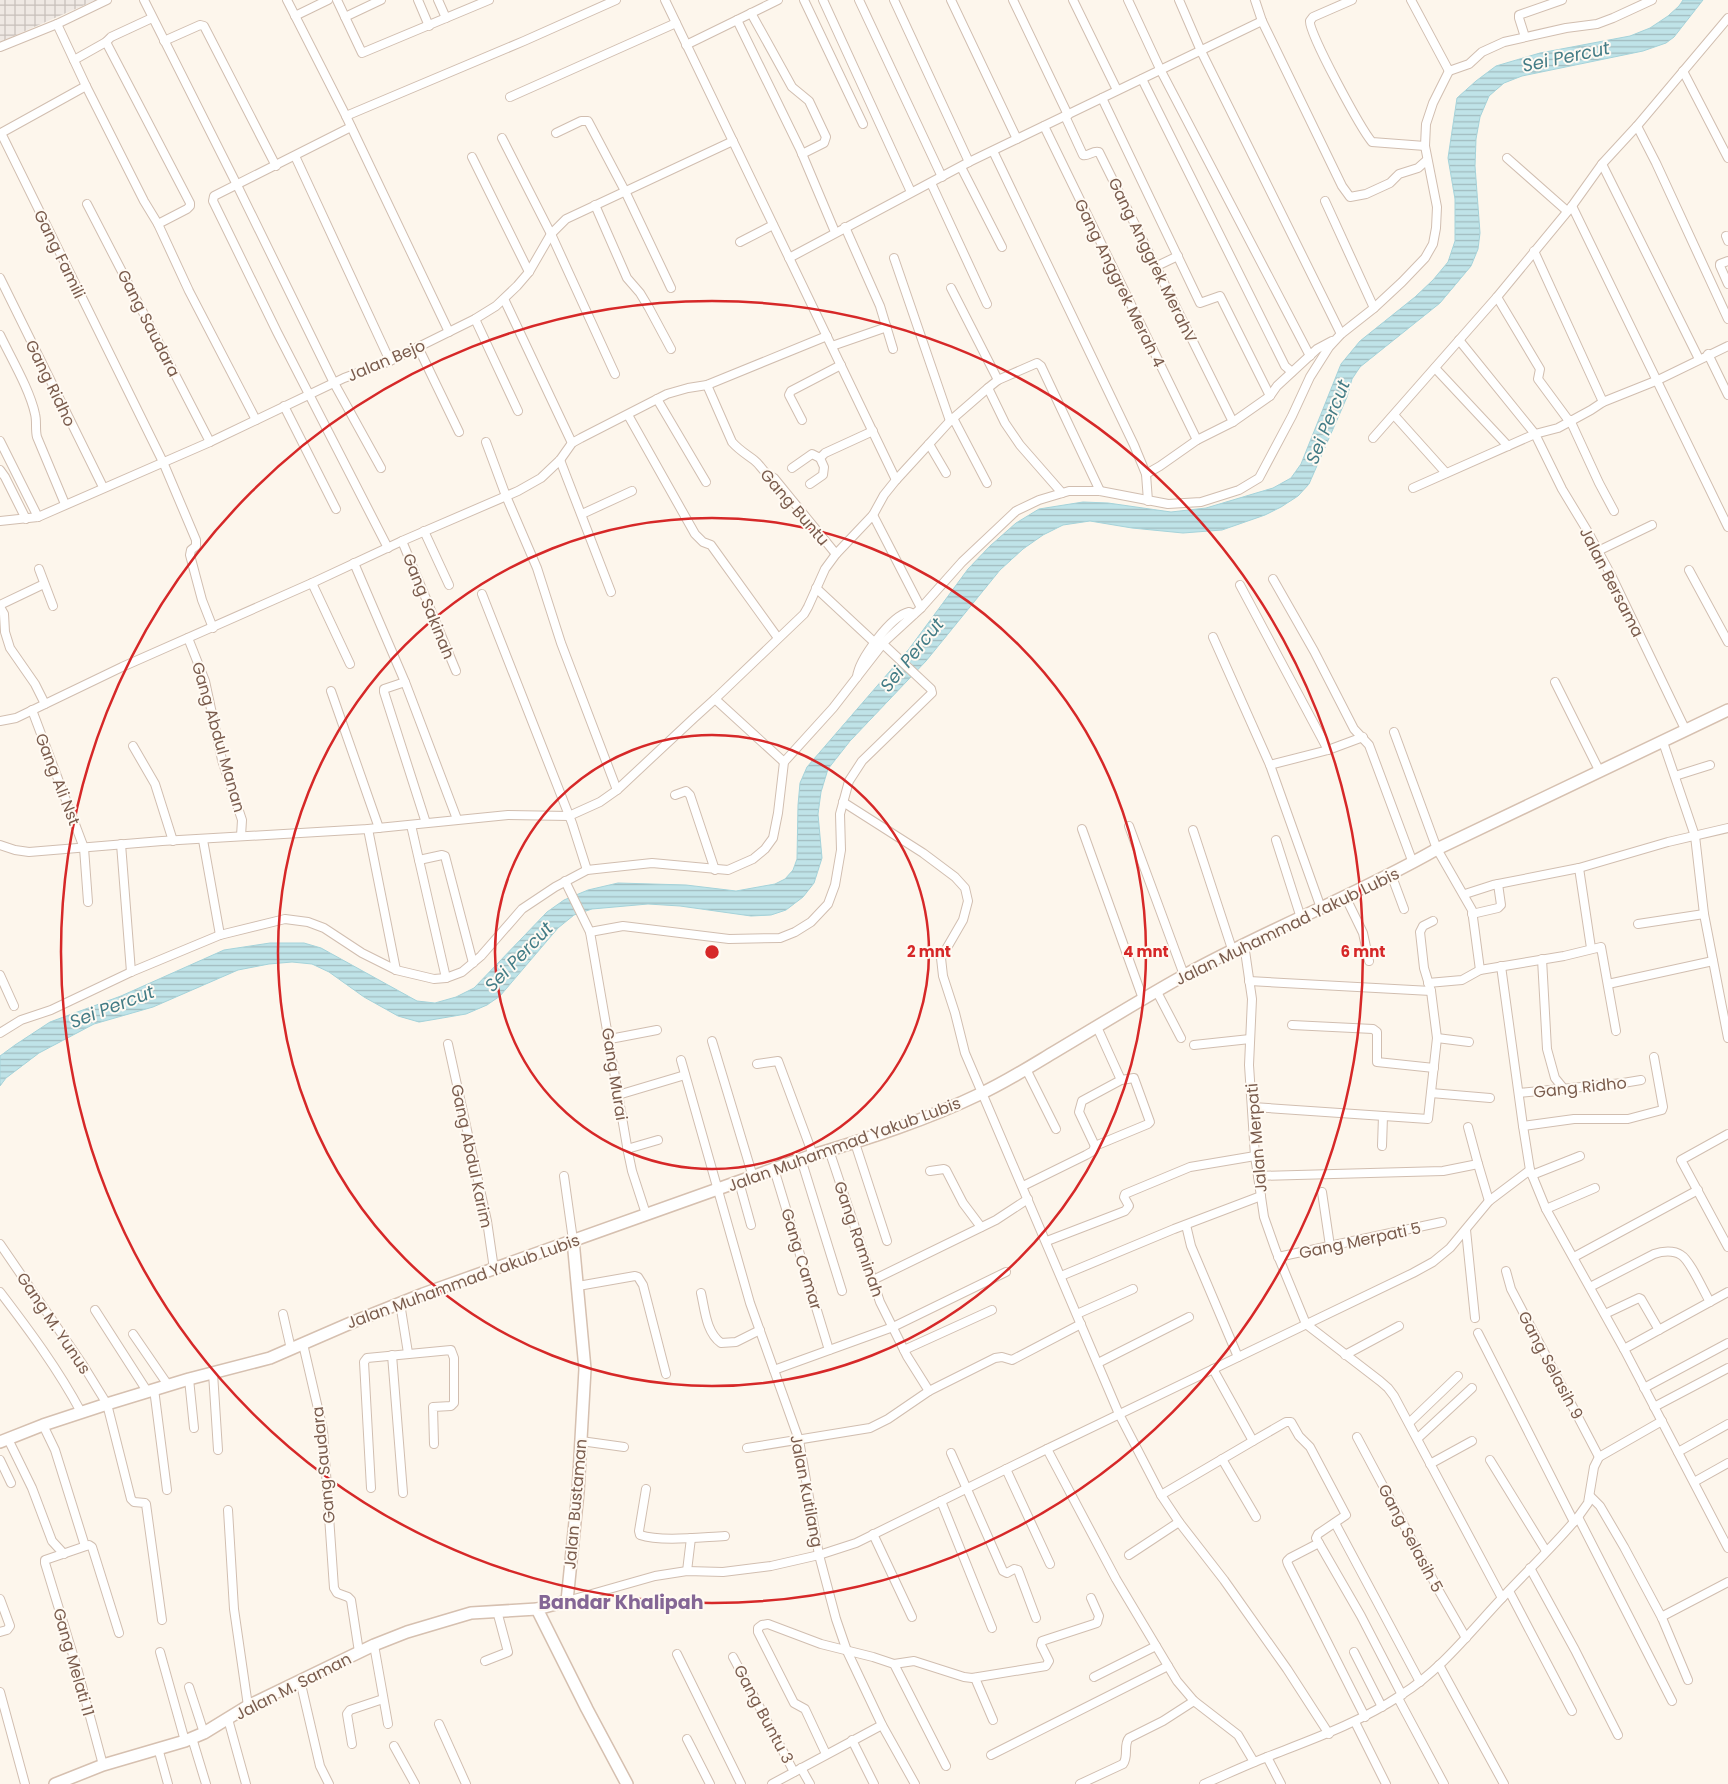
<svg xmlns="http://www.w3.org/2000/svg" width="1728" height="1784" font-family="Poppins,sans-serif">
<style>
.industrial{fill:url(#industrial-grid)}
.water{fill:url(#water-rules);stroke:#a5d3da}
.lines{fill:none;stroke-linecap:round;stroke-linejoin:round}
.street-casing{stroke:#d1beb0;stroke-width:10}
.secondary-casing{stroke:#d6c0b0;stroke-width:14}
.street{stroke:#fff;stroke-width:8}
.secondary{stroke:#fff;stroke-width:11}
.ring{fill:none;stroke:#d62828;stroke-width:2.5}
.labels{text-anchor:middle;stroke-width:4;stroke-linejoin:round;paint-order:stroke}
.street-label{font-size:16px;fill:#7a5c4d;stroke:#fffaf3}
.water-label{font-size:18px;font-style:italic;fill:#437c86;stroke:#fffaf3}
.quarter-label{font-size:19px;font-weight:bold;fill:#846695;stroke:#fffaf3}
.centre{fill:#d62828;stroke:#fffaf3;stroke-width:2.5}
.ring-label{font-size:15px;text-anchor:middle;font-weight:bold;fill:#d62828;stroke:#fffaf3;stroke-width:4;stroke-linejoin:round;paint-order:stroke}
</style>
<defs>
<pattern id="industrial-grid" width="8" height="8" patternUnits="userSpaceOnUse" patternTransform="scale(1.25)"><rect width="8" height="8" fill="#efe9e4"/><path d="M0 4h8M4 0v8" fill="none" stroke="#c7c0bb"/></pattern>
<pattern id="water-rules" width="6" height="5" patternUnits="userSpaceOnUse" patternTransform="scale(1.25)"><rect width="6" height="5" fill="#bfe3e8"/><path d="M0 2.5h6" fill="none" stroke="#a0bbbe"/></pattern>
</defs>
<rect width="100%" height="100%" fill="#fdf6ec"/>
<path class="industrial" d="M0 0H96L0 42Z"/>
<path class="water" d="M1683 0H1703L1674 37 1666 43 1643 51 1522 76 1504 83 1489 96 1480 117 1476 139 1475 166 1480 233 1478 249 1471 266 1440 303 1360 367 1352 379 1347 397 1309 484 1298 496 1281 507 1265 515 1222 530 1183 533 1132 528 1090 521 1063 525 1043 535 1023 549 1000 570 926 661 850 741 828 769 821 792 818 814 822 858 814 883 803 897 786 910 771 915 751 916 680 906 648 904 592 909 574 915 558 928 500 996 487 1005 466 1014 419 1022 398 1016 364 997 329 972 312 964 292 962 269 964 238 970 153 1007 94 1024 39 1053 6 1078 0 1086V1056L15 1045 50 1022 121 996 224 950 270 943H304L321 948 417 1001 435 1003 456 997 474 988 547 912 564 900 588 890 618 883 686 885 736 891 775 884 785 879 793 870 797 859 798 805 800 783 807 767 909 649 968 569 990 546 1016 523 1039 509 1083 502 1108 503 1171 512 1206 508 1273 488 1291 478 1301 464 1341 364 1360 341 1415 297 1433 280 1448 262 1455 241V199L1448 158 1457 98 1476 81 1496 66 1540 53 1630 36 1650 28 1668 16 1679 6Z"/>
<g class="lines">
<g class="street-casing">
<g id="street">
<path d="M144 0 237 185 334 383 381 468"/>
<path d="M287 0 346 116 449 332"/>
<path d="M337 0 362 53 489 0"/>
<path d="M418 0 429 26"/>
<path d="M438 0 446 18"/>
<path d="M665 0 896 480"/>
<path d="M804 0 863 124"/>
<path d="M823 0 911 192"/>
<path d="M859 0 942 177"/>
<path d="M894 0 969 162"/>
<path d="M951 0 1017 139"/>
<path d="M1013 0 1068 115"/>
<path d="M1073 0 1117 90"/>
<path d="M1128 0 1161 71 1310 356"/>
<path d="M1179 0 1201 51 1341 334"/>
<path d="M1255 0 1262 21 1342 186 1350 197 1366 194 1390 183 1399 174 1418 168 1427 160"/>
<path d="M1352 0 1313 17 1310 21C1308 32 1361 129 1372 142L1425 146"/>
<path d="M1411 0 1449 71 1469 64 1482 52 1504 42 1566 28 1597 24 1613 18 1652 0"/>
<path d="M751 13 792 87 809 101 826 137 824 143 802 154"/>
<path d="M295 16 328 0"/>
<path d="M345 17 381 0"/>
<path d="M152 18 111 37 106 42 190 203V206L187 209 158 224"/>
<path d="M737 20 800 149 835 232"/>
<path d="M57 24 86 86 144 201 158 224 189 291 256 420"/>
<path d="M1525 37 1519 18V15L1562 0"/>
<path d="M164 41 200 25 204 26 276 166"/>
<path d="M686 45 778 0"/>
<path d="M0 47 57 24 107 0"/>
<path d="M74 60 106 42"/>
<path d="M1683 71 1728 158"/>
<path d="M1142 79 1285 366 1292 372"/>
<path d="M86 86 1 133 163 462 196 540V546L191 550 190 555 202 600 213 628"/>
<path d="M510 97 676 23"/>
<path d="M1102 98 1200 303 1220 296 1270 396"/>
<path d="M346 116 524 41 616 0"/>
<path d="M1065 116 1083 155C1088 157 1093 150 1099 152L1233 422"/>
<path d="M1044 126 1197 440"/>
<path d="M1637 126 1656 163 1728 319"/>
<path d="M351 127 214 196 213 201 277 332 388 548"/>
<path d="M556 133 581 121H588L625 191 671 288"/>
<path d="M502 138 551 234 615 374"/>
<path d="M993 151 1134 445 1146 474 1148 501"/>
<path d="M295 156 390 361"/>
<path d="M472 157 529 272"/>
<path d="M1507 158 1567 211"/>
<path d="M1602 164 1699 359"/>
<path d="M961 167 1002 247"/>
<path d="M931 183 987 304"/>
<path d="M1325 201 1374 308"/>
<path d="M87 204 210 442"/>
<path d="M595 205 627 278 640 293 649 308 671 349"/>
<path d="M1572 206 1728 527"/>
<path d="M845 227 880 306 893 349"/>
<path d="M1726 236 1728 241"/>
<path d="M740 242 773 225"/>
<path d="M1534 251 1603 402"/>
<path d="M789 258 969 162 1262 21"/>
<path d="M894 258 950 421"/>
<path d="M1728 261 1720 264V266L1728 284"/>
<path d="M1157 266 1178 256"/>
<path d="M0 278 103 487"/>
<path d="M951 288 998 380"/>
<path d="M1497 297 1540 369 1538 379 1569 421"/>
<path d="M504 299 572 443"/>
<path d="M475 319 518 411"/>
<path d="M0 335C11 358 30 390 35 414 37 421 35 429 37 437L65 504"/>
<path d="M1459 340 1535 434 1562 489 1588 532 1611 575 1686 731"/>
<path d="M832 346 887 327"/>
<path d="M418 347 459 432"/>
<path d="M1708 354 1728 395"/>
<path d="M1435 368 1508 446"/>
<path d="M707 385 732 442C739 450 746 454 754 460 763 467 762 473 774 478L836 554"/>
<path d="M988 388 1005 423 1020 445 1062 493"/>
<path d="M657 399 706 482"/>
<path d="M284 406 336 509"/>
<path d="M628 415 695 534 703 542 711 545 778 638"/>
<path d="M1394 415 1446 473"/>
<path d="M953 418 987 483"/>
<path d="M802 420 789 395 791 391 841 365"/>
<path d="M1570 420 1599 483 1614 511"/>
<path d="M1373 438 1497 297 1572 206 1602 164 1637 126 1728 18"/>
<path d="M0 441 38 517"/>
<path d="M486 442 506 496 537 568 561 643 617 790"/>
<path d="M929 444 946 473"/>
<path d="M560 460 611 592"/>
<path d="M792 468 812 454 820 458"/>
<path d="M0 470 5 477 26 519"/>
<path d="M1146 474 1160 466 1197 440 1233 422 1270 396 1277 386 1317 349 1332 341"/>
<path d="M810 484 823 475 824 467 820 458 825 453 873 431"/>
<path d="M1413 488 1535 434 1558 428 1591 410 1603 402 1658 380 1728 346"/>
<path d="M582 514 632 491"/>
<path d="M873 515 921 608"/>
<path d="M0 521 38 517 210 442 344 378 390 361 475 319 496 306 517 286 529 272 551 234 566 219 733 141"/>
<path d="M424 531 449 585"/>
<path d="M402 541 456 671"/>
<path d="M1598 551 1652 525"/>
<path d="M354 563 405 682 457 819"/>
<path d="M39 569 53 606"/>
<path d="M1689 570 1728 642"/>
<path d="M1273 579 1314 651 1354 729 1369 745 1413 863"/>
<path d="M312 583 350 664"/>
<path d="M1240 585 1328 750"/>
<path d="M816 588 874 642"/>
<path d="M482 594 572 823 587 870"/>
<path d="M0 605 44 584"/>
<path d="M0 607 4 614 5 632 10 648 35 684 45 704"/>
<path d="M1213 637 1270 765 1321 908"/>
<path d="M188 638 205 681 222 760 242 820 241 836"/>
<path d="M857 677C859 659 891 616 909 612L914 614"/>
<path d="M405 682 384 689V692L426 823"/>
<path d="M1555 682 1600 772"/>
<path d="M331 691 379 828"/>
<path d="M715 699 784 762"/>
<path d="M32 710 84 848 88 902"/>
<path d="M0 721 16 718 122 667 312 583 402 541 518 491 541 478 560 460 572 443 581 438 667 394 688 388 707 385 827 336"/>
<path d="M1394 732 1437 849 1472 910 1480 970"/>
<path d="M1663 742 1695 836 1704 914 1728 1038"/>
<path d="M133 746 155 784 173 841"/>
<path d="M1270 765 1328 750 1363 737"/>
<path d="M1675 776 1710 765"/>
<path d="M675 795 686 791 690 795 715 870"/>
<path d="M843 802 923 853 955 877 965 888 968 901 963 920 941 958 943 976 955 1013 965 1053 1119 1414 1161 1495 1179 1522 1224 1580 1287 1669 1329 1734"/>
<path d="M411 825 446 978"/>
<path d="M1129 826 1184 975"/>
<path d="M368 829 396 970"/>
<path d="M1082 829 1143 999"/>
<path d="M1193 830 1232 949"/>
<path d="M203 840 220 935"/>
<path d="M1276 840 1301 918"/>
<path d="M121 844 131 972"/>
<path d="M0 845 15 850 29 852 162 841 368 829 508 815 569 816 600 802 617 790 694 718 715 699 804 614 808 607 825 569 836 554 873 515 884 495 896 480 929 444 950 421 988 388 998 380 1037 363 1041 366 1100 491"/>
<path d="M419 860 442 855 445 856 473 963"/>
<path d="M1579 868 1591 948"/>
<path d="M1391 874 1404 909"/>
<path d="M565 881 590 932 628 1152 632 1171 646 1214"/>
<path d="M1465 894 1493 885 1579 868 1668 842 1728 828"/>
<path d="M1345 896 1363 933 1369 961"/>
<path d="M1472 914 1498 908 1501 905 1498 884"/>
<path d="M1638 924 1704 914"/>
<path d="M590 932 623 926 729 939 780 938 795 932 811 922 828 904 835 885 841 850 840 814 849 781 862 761 932 693 931 689 883 644"/>
<path d="M1244 944 1252 999 1249 1065 1255 1156 1264 1217 1276 1251 1306 1324 1380 1381 1388 1388 1394 1396 1502 1598"/>
<path d="M1542 959 1547 1049 1555 1078 1564 1089"/>
<path d="M1501 966 1523 1126 1530 1170"/>
<path d="M0 975 14 1006"/>
<path d="M1249 981 1431 991"/>
<path d="M1428 983 1462 980 1480 970 1564 956 1601 947 1616 1031"/>
<path d="M1608 984 1713 961"/>
<path d="M1157 992 1181 1038"/>
<path d="M1292 1025 1373 1029 1377 1032V1062L1434 1068"/>
<path d="M0 1033 21 1020 51 1010 131 972 220 935 285 919 308 922 324 928 362 953 396 970 434 979 446 978 462 972 481 956 522 909 555 887 587 870 652 863 728 870 753 859 765 849 773 838 778 813 784 762 833 708 885 641 921 608 962 562 1016 511 1039 500 1069 491H1100L1168 504 1201 502 1239 490 1259 478 1292 416 1310 377 1329 347 1341 334 1374 308 1402 282 1425 258 1433 244 1436 228 1437 207 1425 146 1426 124 1433 103 1449 71"/>
<path d="M1437 1038 1469 1042"/>
<path d="M610 1039 657 1030"/>
<path d="M712 1041 753 1177"/>
<path d="M448 1044 487 1221 494 1269"/>
<path d="M1194 1045 1250 1039"/>
<path d="M681 1060 750 1303 799 1440 819 1555 836 1619 847 1651 882 1725 915 1784"/>
<path d="M757 1064 778 1061 813 1155"/>
<path d="M1026 1069 1056 1129"/>
<path d="M1431 1093 1490 1098"/>
<path d="M1519 1093 1623 1083 1641 1080"/>
<path d="M618 1095 685 1075"/>
<path d="M1253 1107 1428 1119 1437 1038 1431 991 1424 968 1420 932 1423 926 1433 921"/>
<path d="M1523 1126 1574 1119H1628L1662 1110 1663 1107 1654 1057"/>
<path d="M1468 1127 1478 1164"/>
<path d="M1728 1134 1681 1160 1728 1247"/>
<path d="M855 1143 887 1241"/>
<path d="M1095 1146 1079 1112 1082 1101 1121 1080"/>
<path d="M1382 1146 1383 1116"/>
<path d="M627 1149 658 1140"/>
<path d="M829 1150 880 1302 907 1356 929 1391"/>
<path d="M801 1159 842 1291"/>
<path d="M774 1169 829 1350"/>
<path d="M930 1171 944 1169 946 1170 963 1203 981 1227"/>
<path d="M1532 1175 1580 1156"/>
<path d="M564 1176 573 1240"/>
<path d="M1258 1176 1443 1171 1478 1164 1489 1201"/>
<path d="M739 1182 751 1225"/>
<path d="M1023 1186 1086 1155 1093 1151 1095 1146 1148 1124 1150 1122 1134 1078 1121 1080 1097 1027"/>
<path d="M1322 1192 1330 1246"/>
<path d="M1546 1209 1595 1188"/>
<path d="M1186 1225 1191 1246 1238 1357"/>
<path d="M1466 1230 1475 1318"/>
<path d="M1047 1241 1125 1211 1129 1206 1124 1197 1125 1194 1190 1167 1255 1156"/>
<path d="M0 1244 83 1365 107 1404 131 1499 134 1502 145 1503 146 1504 162 1620"/>
<path d="M1278 1257 1442 1222"/>
<path d="M1574 1257 1698 1190"/>
<path d="M1506 1271 1511 1289 1599 1457"/>
<path d="M1061 1276 1174 1229 1261 1196"/>
<path d="M873 1280 996 1220 1028 1199"/>
<path d="M578 1286 635 1276 638 1277 643 1285 666 1374"/>
<path d="M1590 1287 1654 1254C1662 1251 1674 1250 1681 1255 1690 1260 1704 1292 1710 1302"/>
<path d="M0 1292C29 1330 58 1369 81 1412"/>
<path d="M701 1293C705 1310 706 1332 721 1343L736 1342 760 1330"/>
<path d="M400 1303 408 1353"/>
<path d="M95 1310 147 1391"/>
<path d="M283 1314 291 1349"/>
<path d="M1077 1314 1133 1289"/>
<path d="M1605 1314 1639 1298 1641 1299 1659 1330"/>
<path d="M1478 1333 1574 1522"/>
<path d="M133 1334 168 1385"/>
<path d="M303 1344 323 1430 334 1588 337 1593 348 1597 351 1600 359 1652"/>
<path d="M1624 1349 1728 1292"/>
<path d="M904 1350 992 1310"/>
<path d="M392 1355 403 1493"/>
<path d="M1345 1355 1399 1326"/>
<path d="M1098 1363 1189 1317"/>
<path d="M1213 1369 1253 1441 1286 1422H1291L1299 1436 1310 1447 1346 1515 1318 1534 1316 1538 1361 1616 1402 1695"/>
<path d="M774 1370 893 1327 1006 1272"/>
<path d="M213 1373 218 1450"/>
<path d="M189 1379 194 1428"/>
<path d="M1644 1388 1728 1343"/>
<path d="M154 1389 167 1490"/>
<path d="M1654 1407 1728 1368"/>
<path d="M1409 1423 1458 1376"/>
<path d="M43 1425 55 1450 85 1546"/>
<path d="M1357 1437 1439 1591 1466 1638"/>
<path d="M1418 1438 1472 1388"/>
<path d="M8 1439 32 1488 52 1541 64 1554"/>
<path d="M581 1441 624 1447"/>
<path d="M747 1448 870 1428 888 1419 929 1391 995 1358 1002 1357 1012 1360 1081 1324"/>
<path d="M1047 1449 1116 1579 1177 1681 1194 1701 1238 1735 1254 1762"/>
<path d="M1678 1452 1728 1424"/>
<path d="M951 1453 1003 1571 1007 1573 1014 1569 1018 1570 1036 1618"/>
<path d="M1222 1459 1256 1517"/>
<path d="M0 1460 11 1483"/>
<path d="M1490 1460 1546 1551"/>
<path d="M1430 1464 1472 1441"/>
<path d="M1006 1469 1050 1564"/>
<path d="M1694 1482 1728 1463"/>
<path d="M371 1488 364 1362 367 1358 451 1350 454 1358V1403L451 1406 433 1407 434 1444"/>
<path d="M646 1489 639 1531 640 1535C661 1542 702 1537 725 1536"/>
<path d="M1161 1495 1253 1441"/>
<path d="M1590 1496 1600 1506 1624 1547 1662 1618 1688 1680"/>
<path d="M941 1501 992 1628"/>
<path d="M228 1510 234 1609 248 1706"/>
<path d="M1578 1517 1672 1701"/>
<path d="M1335 1523 1420 1682"/>
<path d="M873 1534 912 1617"/>
<path d="M1319 1543 1290 1558 1287 1561 1288 1564 1365 1717"/>
<path d="M1129 1555 1179 1522"/>
<path d="M1530 1568 1575 1650 1618 1735"/>
<path d="M687 1571 691 1538"/>
<path d="M1509 1591 1572 1711"/>
<path d="M0 1599 10 1626 7 1630 0 1632"/>
<path d="M567 1601 655 1576 687 1571 723 1572 771 1566 819 1555 856 1543 1047 1449 1413 1273 1433 1262 1450 1248 1489 1201 1530 1170 1546 1209 1624 1349 1728 1548"/>
<path d="M1662 1618 1663 1616 1728 1582"/>
<path d="M374 1645 388 1724"/>
<path d="M160 1652 185 1741"/>
<path d="M1354 1652 1382 1707"/>
<path d="M677 1654 741 1784"/>
<path d="M733 1657 794 1772"/>
<path d="M485 1661 508 1652 497 1611"/>
<path d="M894 1664 914 1661 964 1677 972 1678 1046 1666 1049 1661 1041 1645 1042 1641 1097 1623 1099 1616 1091 1598"/>
<path d="M1439 1665 1504 1784"/>
<path d="M1094 1677 1156 1646"/>
<path d="M975 1678 993 1720"/>
<path d="M300 1680 320 1766 329 1784"/>
<path d="M189 1687 204 1733"/>
<path d="M0 1692 25 1784"/>
<path d="M1398 1698 1444 1784"/>
<path d="M228 1719 246 1784"/>
<path d="M1355 1722 1386 1784"/>
<path d="M439 1724 466 1784"/>
<path d="M192 1738 206 1784"/>
<path d="M687 1739 710 1784"/>
<path d="M852 1740 874 1784"/>
<path d="M352 1744 347 1714 350 1710 383 1699"/>
<path d="M394 1746 415 1784"/>
<path d="M158 1748 168 1784"/>
<path d="M826 1754 805 1709 794 1703 758 1632V1628L762 1625 768 1624 821 1644 873 1657 894 1664 946 1766"/>
<path d="M991 1755 1168 1666"/>
<path d="M1267 1757 1281 1784"/>
<path d="M103 1765 77 1668 45 1563V1560L89 1545 92 1547 119 1633"/>
<path d="M801 1768 810 1784"/>
<path d="M772 1784 882 1725"/>
<path d="M1080 1784 1123 1764C1129 1756 1123 1745 1129 1738L1163 1721 1194 1701"/>
<path d="M1204 1784C1225 1775 1246 1765 1267 1757 1313 1739 1359 1723 1401 1695 1441 1670 1470 1632 1502 1598 1527 1571 1554 1546 1578 1517L1588 1503 1594 1467 1599 1457 1662 1421"/>
</g>
</g>
<g class="secondary-casing">
<g id="secondary">
<path d="M573 1240 585 1369 578 1492 567 1601 537 1609 587 1709 627 1784"/>
<path d="M0 1442 43 1425 107 1404 189 1379 270 1358 353 1322 423 1294 813 1155C870 1138 926 1120 980 1094 1006 1082 1031 1066 1056 1051 1098 1026 1140 1000 1183 976 1266 930 1355 896 1437 849L1728 710"/>
<path d="M55 1784 103 1765 185 1741 204 1733 248 1706 374 1645 407 1632 471 1613 537 1609"/>
</g>
</g>
<use href="#street" class="street"/>
<use href="#secondary" class="secondary"/>
</g>
<g class="ring">
<circle cx="712" cy="952" r="217"/>
<circle cx="712" cy="952" r="434"/>
<circle cx="712" cy="952" r="651"/>
</g>
<g class="labels">
<g class="street-label">
<text transform="translate(60 254) rotate(64)" y="6">Gang Famili</text>
<text transform="translate(1153 260) rotate(64)" y="6">Gang Anggrek MerahV</text>
<text transform="translate(1120 283) rotate(64)" y="6">Gang Anggrek Merah 4</text>
<text transform="translate(149 323) rotate(63)" y="6">Gang Saudara</text>
<text transform="translate(386 360) rotate(-23)" y="6">Jalan Bejo</text>
<text transform="translate(51 383) rotate(64)" y="6">Gang Ridho</text>
<text transform="translate(795 507) rotate(49)" y="6">Gang Buntu</text>
<text transform="translate(1612 582) rotate(63)" y="6">Jalan Bersama</text>
<text transform="translate(429 606) rotate(68)" y="6">Gang Sakinah</text>
<text transform="translate(219 737) rotate(74)" y="6">Gang Abdul Manan</text>
<text transform="translate(58 779) rotate(69)" y="6">Gang Ali Nst</text>
<text transform="translate(1287 926) rotate(-26)" y="6">Jalan Muhammad Yakub Lubis</text>
<text transform="translate(615 1074) rotate(81)" y="6">Gang Murai</text>
<text transform="translate(1580 1087) rotate(-6)" y="6">Gang Ridho</text>
<text transform="translate(1256 1138) rotate(-95)" y="6">Jalan Merpati</text>
<text transform="translate(844 1144) rotate(-20)" y="6">Jalan Muhammad Yakub Lubis</text>
<text transform="translate(472 1156) rotate(78)" y="6">Gang Abdul Karim</text>
<text transform="translate(859 1239) rotate(71)" y="6">Gang Raminah</text>
<text transform="translate(1360 1240) rotate(-12)" y="6">Gang Merpati 5</text>
<text transform="translate(802 1259) rotate(73)" y="6">Gang Camar</text>
<text transform="translate(463 1281) rotate(-20)" y="6">Jalan Muhammad Yakub Lubis</text>
<text transform="translate(54 1323) rotate(56)" y="6">Gang M. Yunus</text>
<text transform="translate(1551 1365) rotate(62)" y="6">Gang Selasih 9</text>
<text transform="translate(323 1465) rotate(-96)" y="6">Gang Saudara</text>
<text transform="translate(807 1491) rotate(79)" y="6">Jalan Kutilang</text>
<text transform="translate(575 1504) rotate(-85)" y="6">Jalan Bustaman</text>
<text transform="translate(1411 1538) rotate(62)" y="6">Gang Selasih 5</text>
<text transform="translate(74 1662) rotate(74)" y="6">Gang Melati 11</text>
<text transform="translate(293 1686) rotate(-27)" y="6">Jalan M. Saman</text>
<text transform="translate(764 1714) rotate(62)" y="6">Gang Buntu 3</text>
</g>
<g class="water-label">
<text transform="translate(1566 57) rotate(-12)" y="6">Sei Percut</text>
<text transform="translate(1328 422) rotate(-68)" y="6">Sei Percut</text>
<text transform="translate(912 655) rotate(-51)" y="6">Sei Percut</text>
<text transform="translate(519 957) rotate(-46)" y="6">Sei Percut</text>
<text transform="translate(112 1007) rotate(-21)" y="6">Sei Percut</text>
</g>
<g class="quarter-label">
<text x="621" y="1609">Bandar Khalipah</text>
</g>
</g>
<circle cx="712" cy="952" r="8" class="centre"/>
<g class="ring-label">
<text x="929" y="957">2 mnt</text>
<text x="1146" y="957">4 mnt</text>
<text x="1363" y="957">6 mnt</text>
</g>
</svg>
